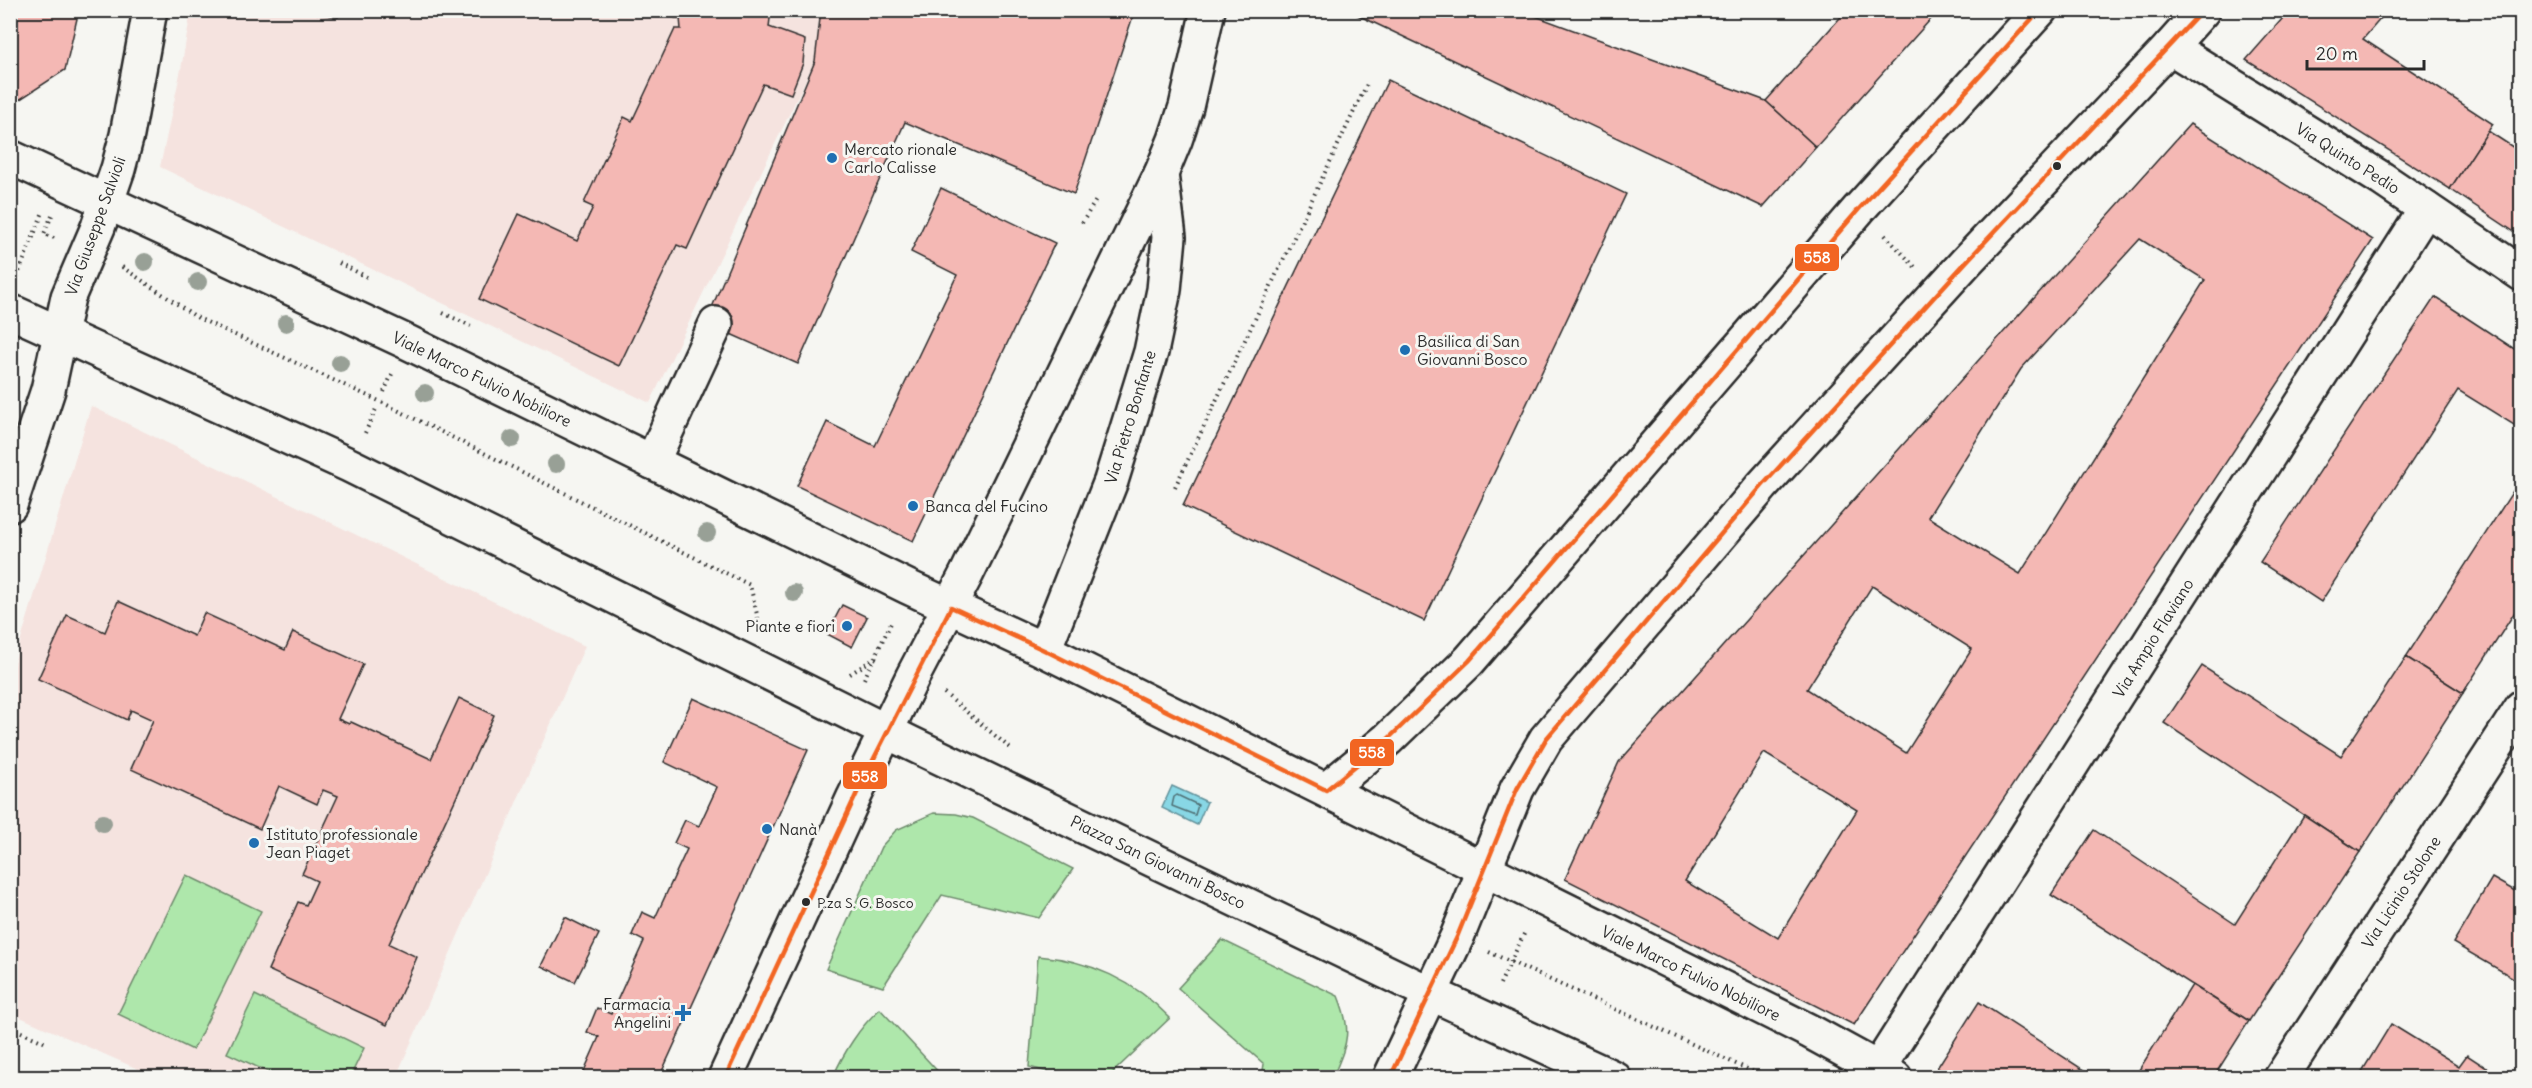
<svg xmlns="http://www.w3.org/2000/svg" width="2532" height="1088" font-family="Delius,sans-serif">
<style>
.built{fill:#f5e3df}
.green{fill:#aee7ab;stroke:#6c896b;stroke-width:1.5}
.water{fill:#88d7e5;stroke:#63929b;stroke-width:1.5}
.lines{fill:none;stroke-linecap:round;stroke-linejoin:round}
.shore{stroke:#507075;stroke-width:1.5}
.building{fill:#f4b8b4;stroke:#2b2b2b;stroke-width:1.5;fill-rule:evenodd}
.minor-casing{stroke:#2b2b2b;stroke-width:38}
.path{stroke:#2b2b2b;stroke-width:4;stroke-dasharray:1.5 4.5;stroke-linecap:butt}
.minor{stroke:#f6f6f2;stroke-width:33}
.bus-1-casing{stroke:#f6f6f2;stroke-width:9}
.bus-1{stroke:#f26522;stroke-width:4.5}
.tree{fill:#98a096}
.poi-dot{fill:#1f6fb2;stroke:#f6f6f2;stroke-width:2}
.bus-dot{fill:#2b2b2b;stroke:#f6f6f2;stroke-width:2}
.labels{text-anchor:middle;stroke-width:6;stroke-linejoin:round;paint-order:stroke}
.bus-label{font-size:14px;fill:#2b2b2b;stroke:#f6f6f2;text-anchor:start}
.poi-label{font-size:16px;fill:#2b2b2b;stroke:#f6f6f2;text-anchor:start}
.street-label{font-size:16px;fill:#2b2b2b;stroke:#f6f6f2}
.line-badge{stroke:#f6f6f2;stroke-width:2}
.badge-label{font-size:16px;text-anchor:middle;font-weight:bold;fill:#fff}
</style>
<rect width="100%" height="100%" fill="#f6f6f2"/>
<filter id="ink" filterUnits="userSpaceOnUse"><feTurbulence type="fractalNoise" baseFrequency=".0167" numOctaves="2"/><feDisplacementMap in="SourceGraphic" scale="12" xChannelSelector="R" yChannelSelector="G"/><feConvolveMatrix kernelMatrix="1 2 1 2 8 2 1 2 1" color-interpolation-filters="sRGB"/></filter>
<g filter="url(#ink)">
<g class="built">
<path d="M191 11H820L815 61 650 403 160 167 181 69Z"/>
<path d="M91 406 585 646 396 1077H156L11 1013V673Z"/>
</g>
<g class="green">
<path d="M934 813 956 814 973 818 1073 869 1039 918 942 895 883 987 826 969 881 847 896 830Z"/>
<path d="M186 875 261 911 193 1050 118 1014Z"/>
<path d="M1222 940 1338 996C1353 1033 1347 1043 1333 1077H1262L1264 1064 1178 988Z"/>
<path d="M1038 956C1089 960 1135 981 1170 1018L1108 1077H1067L1029 1067Z"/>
<path d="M255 995 364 1048 350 1077H279L227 1053Z"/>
<path d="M880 1009 943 1077H833C843 1054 860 1026 880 1009Z"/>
</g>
<path class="water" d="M1172 786 1207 802 1197 825 1162 808Z"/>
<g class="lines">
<path class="shore" d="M1177 795 1198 805 1195 815 1172 806 1174 797Z"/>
</g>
<g class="building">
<path d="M10 10H79L65 70 16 102 10 100Z"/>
<path d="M297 10H339L338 17Z"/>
<path d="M675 10H771L769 27 805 40 803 63 791 94 763 84 687 249 677 245 619 366 479 299 519 214 577 241 593 207 584 203 624 117 632 121 675 29H681L680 18H675Z"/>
<path d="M821 10H1135L1074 194 905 122 798 364 726 332 708 317 815 61Z"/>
<path d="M1347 10H1519L1766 101 1816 147 1763 207Z"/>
<path d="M1847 10H1939L1816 147 1766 101Z"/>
<path d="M2290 10H2388L2363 39 2493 124 2450 189 2246 60Z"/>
<path d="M1388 80 1626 194 1424 621 1183 506Z"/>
<path d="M2190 124 2373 240 1854 1025 1565 879 1619 762ZM2140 239 2205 280 2020 574 1928 517 2021 369ZM1872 586 1972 649 1906 753 1807 689ZM1764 753 1857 810 1778 938 1685 881Z"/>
<path d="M2488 131 2522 153V237L2450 189Z"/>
<path d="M941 188 1055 243 913 541 797 486 827 422 875 446 957 275 911 252Z"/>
<path d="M2435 297 2522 354V430L2458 390 2321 602 2260 562Z"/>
<path d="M2522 477V601L2463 693 2406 657Z"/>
<path d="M118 601 194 636 204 613 285 650 293 632 363 664 338 719 349 724 351 722 431 759 459 698 494 715 389 944 417 957 387 1025 268 970 298 902 306 905 317 881 302 874 338 796 323 790 317 804 279 786 260 829 131 769 153 720 131 710 127 720 38 679 67 615 105 632Z"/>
<path d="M842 605 867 617 852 647 827 634Z"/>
<path d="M2406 657 2463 693 2360 852 2164 723 2202 666 2341 756Z"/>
<path d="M693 698 808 750 659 1078H581L599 1037 587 1032 597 1008 611 1014 644 941 632 935 642 912 655 918 687 849 674 843 685 820 699 826 717 787 664 762Z"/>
<path d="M2304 815 2360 852 2249 1021 2051 895 2094 830 2235 924Z"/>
<path d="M2492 878 2522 895V983L2453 943Z"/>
<path d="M565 917 599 934 575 982 541 966Z"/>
<path d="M2192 985 2249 1021 2213 1078H2134Z"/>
<path d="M1979 1002 2096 1078H1953L1937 1068Z"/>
<path d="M2391 1024 2459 1066 2467 1055 2502 1078H2358Z"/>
</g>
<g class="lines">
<g class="minor-casing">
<g id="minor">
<path d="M2170 47 2382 179 2522 274"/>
<path d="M10 157 407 342 908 587 1044 650 1811 1032 1895 1078"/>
<path d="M10 311 349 465 910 743 1430 993 1614 1078"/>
<path d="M652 462 716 324"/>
<path d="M10 505 48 390 68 297 98 227 118 169 127 135 150 10"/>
<path d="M1044 650 1111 481 1151 352 1164 290 1169 237 1161 174 1175 140 1186 107 1208 10"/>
<path d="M1326 790 1388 739 1469 661 1859 209 2040 10"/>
<path d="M1879 1067 2426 209"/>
<path d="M725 1078 854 797 913 676 967 573 1161 174"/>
<path d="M1390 1078 1457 937 1517 789 1546 739 1762 486 1966 262 2170 47 2203 10"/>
<path d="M2281 1078 2522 707"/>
</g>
</g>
<g class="path">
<path d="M52 215 44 234 54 238"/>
<path d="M1082 223 1096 200"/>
<path d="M1885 235 1915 267"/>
<path d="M339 263 367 277"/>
<path d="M122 267 198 318 379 401 750 585 760 627"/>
<path d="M17 277 43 212"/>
<path d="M443 313 471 326"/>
<path d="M384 392 392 374"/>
<path d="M365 433 376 409"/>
<path d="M1175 487 1368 82"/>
<path d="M850 674 875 658 879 660"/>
<path d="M864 679 892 621"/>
<path d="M944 693 1010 748"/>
<path d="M1489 952 1767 1078"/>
<path d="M1500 984 1525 932"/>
<path d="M10 1027 46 1043"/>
</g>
<use href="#minor" class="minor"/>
<g class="bus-1-casing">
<g id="bus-1">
<path d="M725 1078 862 782 951 607 1044 650 1326 790 1388 739 1469 661 1859 209 2040 10"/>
<path d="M1390 1078 1457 937 1517 789 1546 739 1762 486 1966 262 2203 10"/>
</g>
</g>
<use href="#bus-1" class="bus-1"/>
</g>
<g class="tree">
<circle cx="145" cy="262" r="9"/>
<circle cx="198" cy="282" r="9"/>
<circle cx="286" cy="323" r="9"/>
<circle cx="340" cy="363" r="9"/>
<circle cx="425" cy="393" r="9"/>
<circle cx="512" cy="439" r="9"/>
<circle cx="556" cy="464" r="9"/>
<circle cx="707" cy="533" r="9"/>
<circle cx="794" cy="593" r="9"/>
<circle cx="103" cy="823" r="9"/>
</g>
</g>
<g class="poi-dot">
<circle cx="832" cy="158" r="6"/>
<circle cx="1405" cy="350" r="6"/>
<circle cx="913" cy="506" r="6"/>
<circle cx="847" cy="626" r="6"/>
<circle cx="767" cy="829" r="6"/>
<circle cx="254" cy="843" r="6"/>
<path d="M680 1004h6v6h6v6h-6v6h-6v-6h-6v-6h6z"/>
</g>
<g class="bus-dot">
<circle cx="2057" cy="166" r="5"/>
<circle cx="806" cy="902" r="5"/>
</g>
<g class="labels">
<g class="bus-label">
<text x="817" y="908">P.za S. G. Bosco</text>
</g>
<g class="poi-label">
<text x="844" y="155">Mercato rionale<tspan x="844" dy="18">Carlo Calisse</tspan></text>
<text x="1417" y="347">Basilica di San<tspan x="1417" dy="18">Giovanni Bosco</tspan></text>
<text x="925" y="512">Banca del Fucino</text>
<text x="835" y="632" text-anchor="end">Piante e fiori</text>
<text x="779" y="835">Nanà</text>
<text x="266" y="840">Istituto professionale<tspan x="266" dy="18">Jean Piaget</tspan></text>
<text x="671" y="1010" text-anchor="end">Farmacia<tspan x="671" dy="18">Angelini</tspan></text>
</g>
<g class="street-label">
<text transform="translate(2348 158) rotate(32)" y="6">Via Quinto Pedio</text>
<text transform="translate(95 226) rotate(-70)" y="6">Via Giuseppe Salvioli</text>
<text transform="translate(482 379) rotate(26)" y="6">Viale Marco Fulvio Nobiliore</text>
<text transform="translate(1130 417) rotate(-73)" y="6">Via Pietro Bonfante</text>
<text transform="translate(2153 638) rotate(-58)" y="6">Via Ampio Flaviano</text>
<text transform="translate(1158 862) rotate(26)" y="6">Piazza San Giovanni Bosco</text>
<text transform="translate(2401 892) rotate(-57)" y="6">Via Licinio Stolone</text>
<text transform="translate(1691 973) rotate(26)" y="6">Viale Marco Fulvio Nobiliore</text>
</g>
</g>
<g class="line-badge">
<rect x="1794" y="243" width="46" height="29" rx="6" fill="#f26522"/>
<rect x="1349" y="738" width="46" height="29" rx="6" fill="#f26522"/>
<rect x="842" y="761" width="46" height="29" rx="6" fill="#f26522"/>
</g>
<g class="badge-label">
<text x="1817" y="263">558</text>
<text x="1372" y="758">558</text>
<text x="865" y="782">558</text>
</g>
<rect width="2532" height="1088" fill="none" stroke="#f6f6f2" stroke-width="36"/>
<rect x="18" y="18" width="2496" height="1052" fill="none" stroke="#2b2b2b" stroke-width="2" filter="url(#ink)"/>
<path d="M2307 60v9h117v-9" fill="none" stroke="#2b2b2b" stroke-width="3"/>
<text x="2316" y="60" font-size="18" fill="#2b2b2b" stroke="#f6f6f2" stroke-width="4.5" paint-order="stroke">20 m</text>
</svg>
